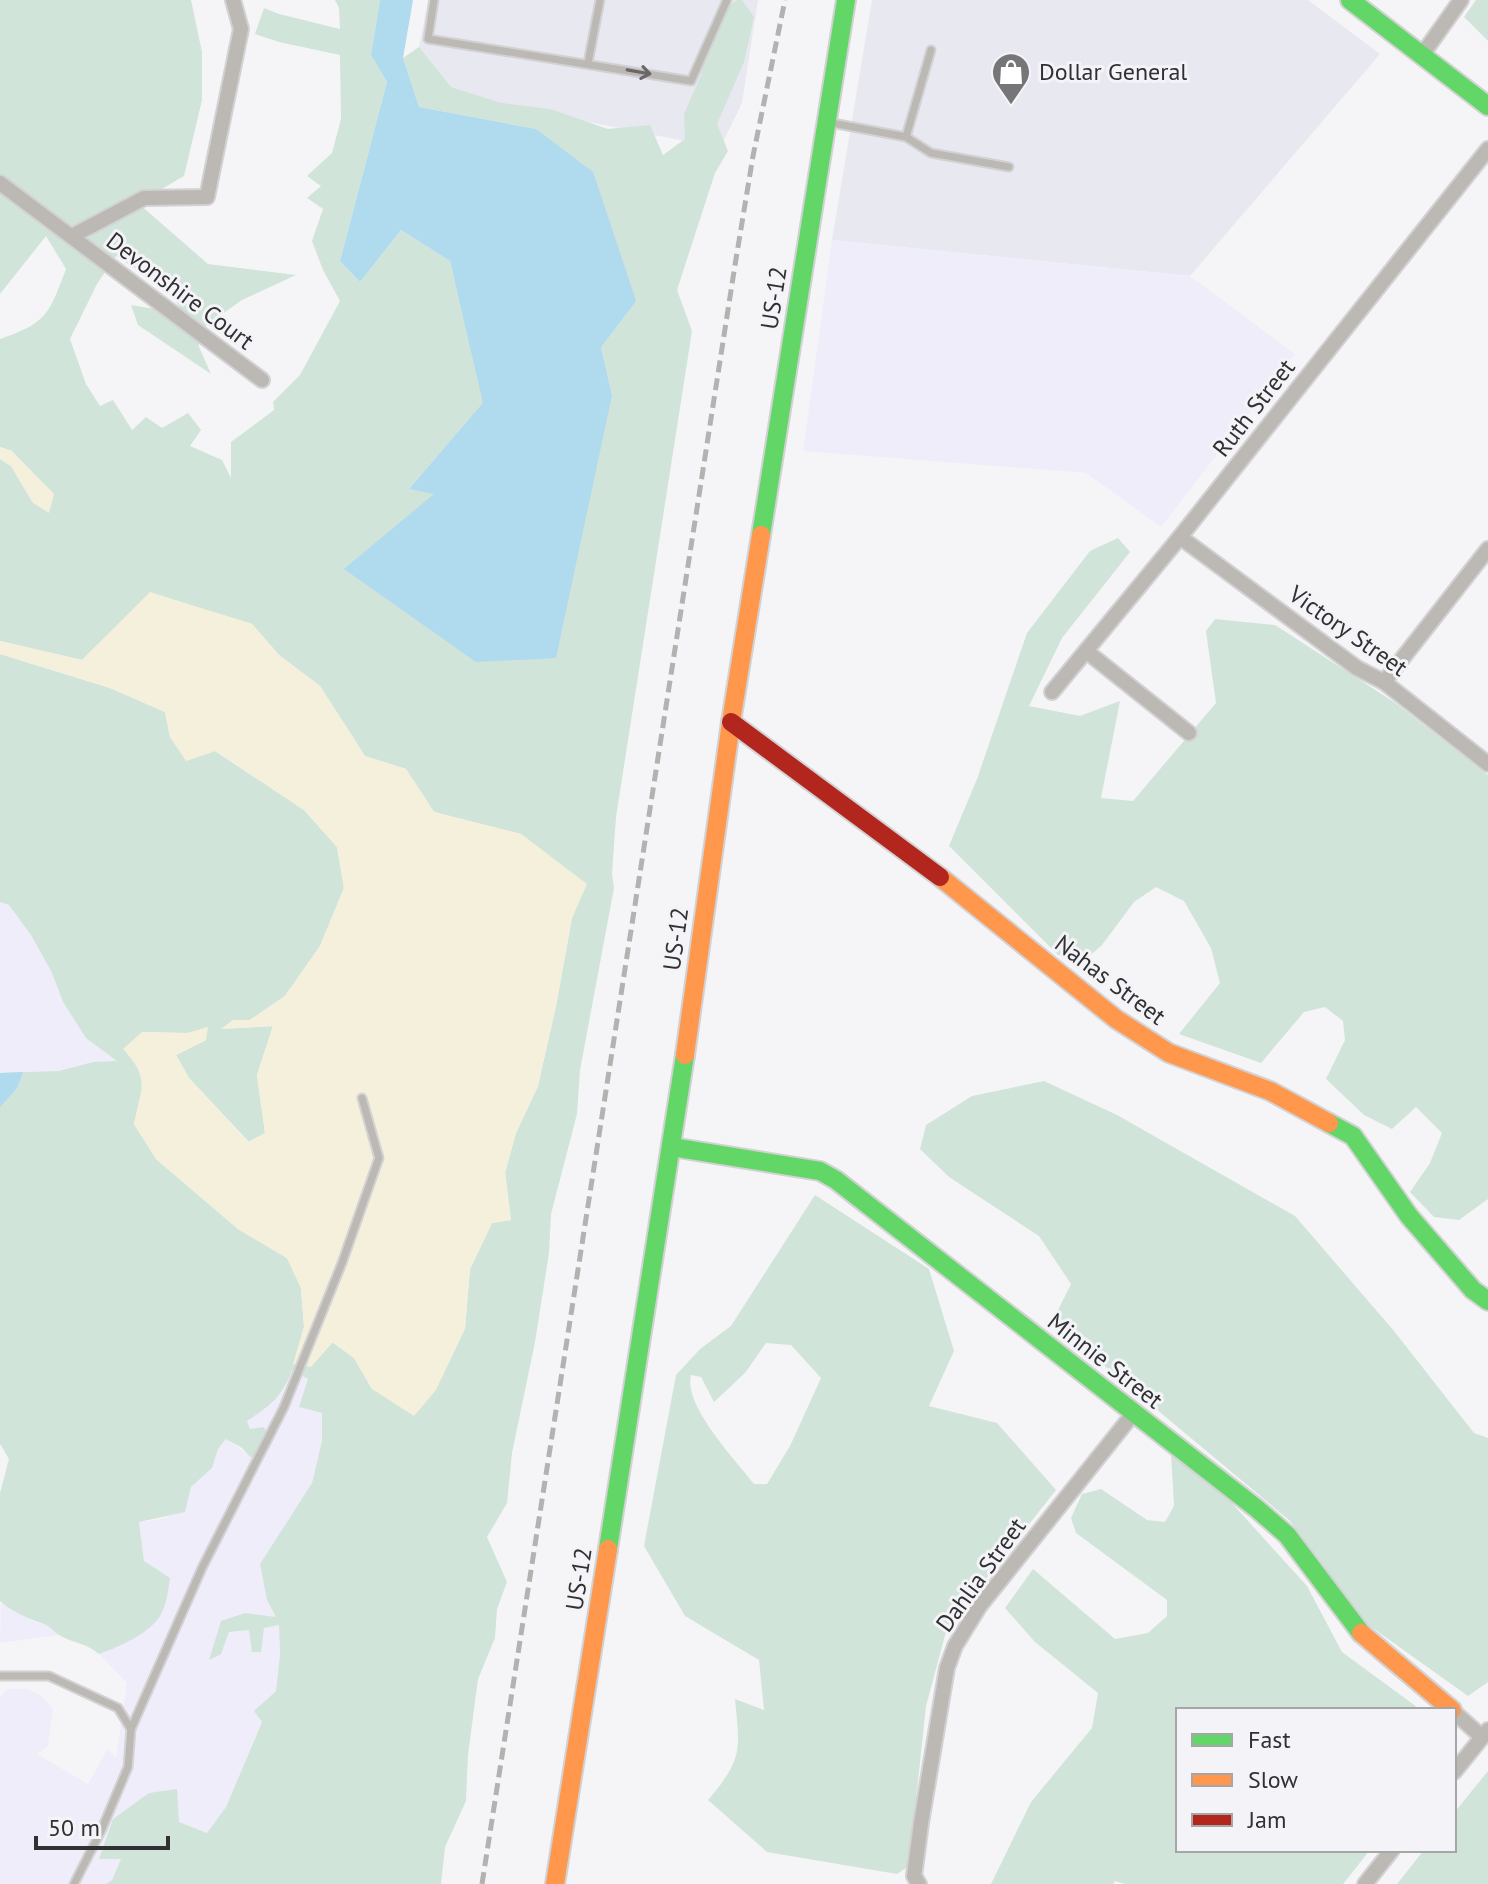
<svg xmlns="http://www.w3.org/2000/svg" width="1488" height="1884" font-family="'PT Sans',sans-serif">
<style>
.built{fill:#e8e8f0}
.industrial{fill:#f0edfa}
.green{fill:#d0e4da;fill-rule:evenodd}
.sand{fill:#f5f0dc}
.water{fill:#b0daee}
.lines{fill:none;stroke-linecap:round;stroke-linejoin:round}
.lane-casing{stroke:#d2d2d4;stroke-width:11}
.street-casing{stroke:#d2d2d4;stroke-width:18}
.fast-casing{stroke:#d2d2d4;stroke-width:22}
.slow-casing{stroke:#d2d2d4;stroke-width:22}
.jam-casing{stroke:#d2d2d4;stroke-width:22}
.lane{stroke:#bcb8b4;stroke-width:7}
.street{stroke:#bcb8b4;stroke-width:14}
.fast{stroke:#63d668;stroke-width:18}
.slow{stroke:#ff974d;stroke-width:18}
.jam{stroke:#b3261e;stroke-width:18}
.rail{stroke:#b4b2b0;stroke-width:5;stroke-dasharray:12 6;stroke-linecap:butt}
.oneway{stroke:#696767}
.labels{text-anchor:middle;stroke-width:6;stroke-linejoin:round;paint-order:stroke}
.poi-label{font-size:24px;fill:#313133;stroke:#f4f4f8;text-anchor:start}
.street-label{font-size:24px;fill:#313133;stroke:#f4f4f8}
</style>
<rect width="100%" height="100%" fill="#f5f5f7"/>
<g class="built">
<path d="M428 0H758L742 103 720 148 423 89 419 47Z"/>
<path d="M872 0H1308L1380 54 1190 276 832 240Z"/>
</g>
<g class="industrial">
<path d="M832 240 1190 276 1295 354 1161 527 1086 473 803 451Z"/>
<path d="M0 902 9 904 31 935 52 973 63 1002 103 1049 118 1062H93L59 1071 0 1073Z"/>
<path d="M291 1369 309 1379 299 1407 322 1413V1441L312 1483 260 1564 277 1618 245 1613 221 1621V1654L229 1632 279 1624 280 1655 276 1691 266 1700 262 1721 226 1807 208 1833 179 1822 99 1858 121 1859 112 1880 106 1884H0V1697L7 1689H27L42 1696 53 1709 48 1746 37 1754 88 1784 108 1748 116 1758 127 1683 99 1654 121 1646 144 1561 139 1522 166 1518 191 1487 212 1468 218 1449 227 1439 252 1458 247 1421 272 1404 284 1390Z"/>
<path d="M1 1600 33 1621 47 1625 58 1635 0 1643Z"/>
</g>
<g class="green">
<path d="M0 0H191L202 52V100L184 176 138 203 208 264 296 275 242 300 197 332 199 347 211 374 138 325 131 305 184 314 169 291 116 256 97 284 70 339 86 384 100 406 113 400 132 430 146 417 162 428 188 413 201 430 190 446 222 460 231 478V442L274 410 273 402 300 375 340 301 323 270 312 241 323 209 307 198 321 186 307 176 332 153 341 119 340 55 279 42 255 34 264 8 279 14 340 29 339 8 335 0H380L371 55 387 82 340 261 360 282 401 230 450 261 484 403 409 489 435 493 612 395 601 347 536 129 419 107 403 58 419 47 451 87 501 103 550 109 608 129 650 125 663 155 685 139 684 114 701 75 705 48 721 13 737 0H742L754 17 744 62 717 124 728 151 715 173 677 290 692 331 616 817 612 874 614 888 580 1070 577 1114 551 1214 549 1253 535 1342 512 1453 507 1503 487 1537 507 1582 497 1609 495 1638 478 1679 468 1755 466 1801 445 1847 441 1884H106L112 1880 121 1859H99L113 1819 149 1793 177 1789 179 1822 207 1833 226 1807 262 1722 254 1711 276 1691 280 1655 279 1625 264 1628 261 1652H252L249 1630 229 1632 221 1654 209 1660 221 1621 245 1613 276 1617 267 1600 260 1564 312 1483 322 1441V1413L299 1407 308 1379 292 1370C282 1398 271 1405 247 1421L250 1429 263 1427 273 1437 251 1458 242 1448 226 1439 218 1449 212 1468 191 1487 185 1512 139 1522 144 1561 170 1578C168 1591 167 1604 160 1616 150 1633 117 1648 99 1654 84 1642 75 1644 59 1635 54 1632 50 1626 44 1624 27 1618 13 1612 0 1601V1493L9 1459 0 1444V1073L59 1071 93 1062 117 1061 86 1038 63 1002 52 973 31 935 9 905 0 902V654L110 688 165 712 170 737 215 751 304 810 337 847 344 888 320 946 285 996 250 1020H233L223 1029 273 1026 257 1075 265 1133 249 1142 189 1078 176 1055 206 1040 187 1033 142 1032 138 1064 143 1084 134 1124 156 1159 238 1229 287 1258 301 1288 304 1327 294 1363 332 1342 354 1358 372 1389 465 1329 470 1269 492 1223 511 1220 505 1173 516 1133 538 1086 556 1006 572 918 586 884 521 834 434 812 406 769 365 756 320 686 279 655 252 624 150 593 82 660 0 641V459L11 466 33 503 12 451 0 447V339C47 323 49 314 66 269L46 236 0 294Z"/>
<path d="M1476 0H1488V41L1464 17Z"/>
<path d="M1118 538 1130 552 1062 638 1029 706 1080 716 1120 701 1101 798 1133 801 1216 703 1206 631 1215 619 1275 625 1394 702 1488 775V1199L1459 1220 1434 1217 1410 1192 1430 1163 1442 1133 1416 1107 1392 1129 1364 1115 1326 1079 1345 1040 1343 1021 1325 1007 1304 1012 1261 1063 1179 1034 1220 983 1211 948 1184 901 1156 887 1134 902 1102 945 1086 959 1058 955 949 846 977 779 1027 633 1090 551Z"/>
<path d="M1044 1081 1117 1115 1295 1216 1394 1331 1474 1433 1488 1438V1682L1468 1696 1353 1614 1322 1563 1289 1520 1052 1322 1071 1284 1039 1236 949 1177 920 1149 926 1125 972 1096Z"/>
<path d="M815 1195 929 1269 954 1351 929 1406 997 1423 1056 1490 947 1628 926 1706 909 1866 897 1874 767 1852 708 1800C743 1759 740 1750 735 1699L764 1710 759 1660 685 1616 644 1546 676 1375 700 1349 731 1326ZM766 1343 791 1345 821 1378 790 1446 767 1484H754C736 1460 683 1406 691 1375L701 1377 714 1402 745 1373Z"/>
<path d="M1171 1453 1219 1489 1307 1586 1342 1652 1421 1710H1178V1850H1370L1343 1884H1125L1115 1881 1113 1884H991L1031 1802 1092 1728 1098 1693 1035 1642 1005 1608 1033 1569 1115 1639 1148 1633 1167 1616V1600L1076 1533 1071 1518 1082 1494 1101 1489 1147 1520 1165 1522 1174 1506Z"/>
<path d="M1488 1771V1884H1397L1424 1850H1454V1813Z"/>
</g>
<g class="sand">
<path d="M0 447 12 451 54 494 49 513 33 503 11 466 0 459Z"/>
<path d="M150 592 252 624 279 655 320 686 365 756 406 769 434 812 521 834 587 884 572 918 556 1006 538 1086 516 1133 505 1172 511 1220 492 1223 470 1269 465 1329 436 1390 414 1416 372 1389 354 1358 333 1342 311 1367 293 1364 304 1327 301 1288 287 1258 238 1229 156 1159 134 1124C142 1088 150 1078 123 1049L142 1032 187 1033 208 1027 206 1040 176 1055 189 1078 248 1142 265 1133 257 1075 273 1026 221 1029 233 1020H250L285 996 320 946 344 888 337 847 304 810 216 751 186 761 170 737 165 712 110 688 0 654V641L82 660Z"/>
</g>
<g class="water">
<path d="M380 0H413L403 58 419 107 536 129 593 172 636 301 601 347 612 395 556 658 476 662 344 569 434 494 409 489 483 403 450 261 401 230 360 282 340 261 387 82 371 55Z"/>
<path d="M23 1072 17 1088 0 1107V1073Z"/>
</g>
<g class="lines">
<g class="lane-casing">
<g id="lane">
<path d="M434 0 428 39 691 81 727 0"/>
<path d="M588 63 600 0"/>
<path d="M832 123 906 137 931 153 1009 167"/>
<path d="M906 137 931 50"/>
<path d="M0 1676H49L118 1708 131 1729 128 1767 101 1831 74 1884"/>
<path d="M131 1729 202 1568 284 1407 342 1263 379 1158 362 1098"/>
</g>
</g>
<g class="street-casing">
<g id="street">
<path d="M1422 55 1461 0"/>
<path d="M0 183 262 380"/>
<path d="M72 236 144 198 207 197 241 29 233 0"/>
<path d="M1180 537 1357 668 1384 682 1488 764"/>
<path d="M1086 651 1189 733"/>
<path d="M1384 682 1488 549"/>
<path d="M1052 692 1180 537 1488 149"/>
<path d="M1454 1712 1482 1737"/>
<path d="M1454 1772 1488 1730"/>
<path d="M919 1884 914 1876 921 1823 947 1668 955 1646 979 1607 1133 1414"/>
<path d="M1365 1884 1392 1850"/>
</g>
</g>
<g class="fast-casing">
<g id="fast">
<path d="M1350 0 1488 106"/>
<path d="M761 535 846 0"/>
<path d="M1329 1123 1353 1136 1409 1216 1473 1290 1488 1301"/>
<path d="M672 1147 820 1171 836 1180 1256 1508 1287 1535 1361 1633"/>
<path d="M608 1549 685 1055"/>
</g>
</g>
<g class="slow-casing">
<g id="slow">
<path d="M940 877 1116 1019 1169 1053 1270 1091 1329 1123"/>
<path d="M685 1055 731 722 761 535"/>
<path d="M1361 1633 1452 1710"/>
<path d="M555 1884 608 1549"/>
</g>
</g>
<g class="jam-casing">
<path id="jam" d="M731 722 940 877"/>
</g>
<use href="#lane" class="lane"/>
<use href="#street" class="street"/>
<use href="#fast" class="fast"/>
<use href="#slow" class="slow"/>
<use href="#jam" class="jam"/>
<path class="rail" d="M482 1884 735 265 753 156 785 0"/>
</g>
<defs><path id="oneway-shaft" d="M-6 0H5M1.5-3L5.5 0L1.5 3" fill="none" stroke-width="1.6" stroke-linecap="round" stroke-linejoin="round" transform="scale(2)"/></defs>
<use class="oneway" href="#oneway-shaft" transform="translate(639 72) rotate(10)"/>
<defs>
<g id="shop-pin" transform="scale(2)"><path d="M0 17L-7.5 6A9.5 9.5 0 1 1 7.5 6Z" fill="#767678" stroke="#f4f4f8"/><path d="M-5-2.5h2.3a2.7 3.5 0 0 1 5.4 0H5L5.5 6h-11ZM-1.5-2.5h3a1.5 2.3 0 0 0-3 0Z" fill="#fff"/></g>
</defs>
<g fill-rule="evenodd">
<use href="#shop-pin" x="1011" y="72"/>
</g>
<g class="labels">
<g class="poi-label">
<text x="1039" y="80">Dollar General</text>
</g>
<g class="street-label">
<text transform="translate(180 291) rotate(37)" y="8">Devonshire Court</text>
<text transform="translate(774 298) rotate(-81)" y="8">US-12</text>
<text transform="translate(1254 408) rotate(-52)" y="8">Ruth Street</text>
<text transform="translate(1348 631) rotate(35)" y="8">Victory Street</text>
<text transform="translate(676 939) rotate(-82)" y="8">US-12</text>
<text transform="translate(1110 980) rotate(37)" y="8">Nahas Street</text>
<text transform="translate(1105 1361) rotate(38)" y="8">Minnie Street</text>
<text transform="translate(981 1575) rotate(-54)" y="8">Dahlia Street</text>
<text transform="translate(579 1579) rotate(-81)" y="8">US-12</text>
</g>
</g>
<rect x="1176" y="1708" width="280" height="144" fill="#f4f4f8" stroke="#a6a6a9" stroke-width="2"/>
<rect x="1192" y="1734" width="40" height="12" fill="#63d668" stroke="#a6a6a9" stroke-width="2"/>
<text x="1248" y="1748" font-size="24" fill="#313133">Fast</text>
<rect x="1192" y="1774" width="40" height="12" fill="#ff974d" stroke="#a6a6a9" stroke-width="2"/>
<text x="1248" y="1788" font-size="24" fill="#313133">Slow</text>
<rect x="1192" y="1814" width="40" height="12" fill="#b3261e" stroke="#a6a6a9" stroke-width="2"/>
<text x="1248" y="1828" font-size="24" fill="#313133">Jam</text>
<path d="M36 1836v12h132v-12" fill="none" stroke="#313133" stroke-width="4"/>
<text x="48" y="1836" font-size="24" fill="#313133" stroke="#f4f4f8" stroke-width="6" paint-order="stroke">50 m</text>
</svg>
